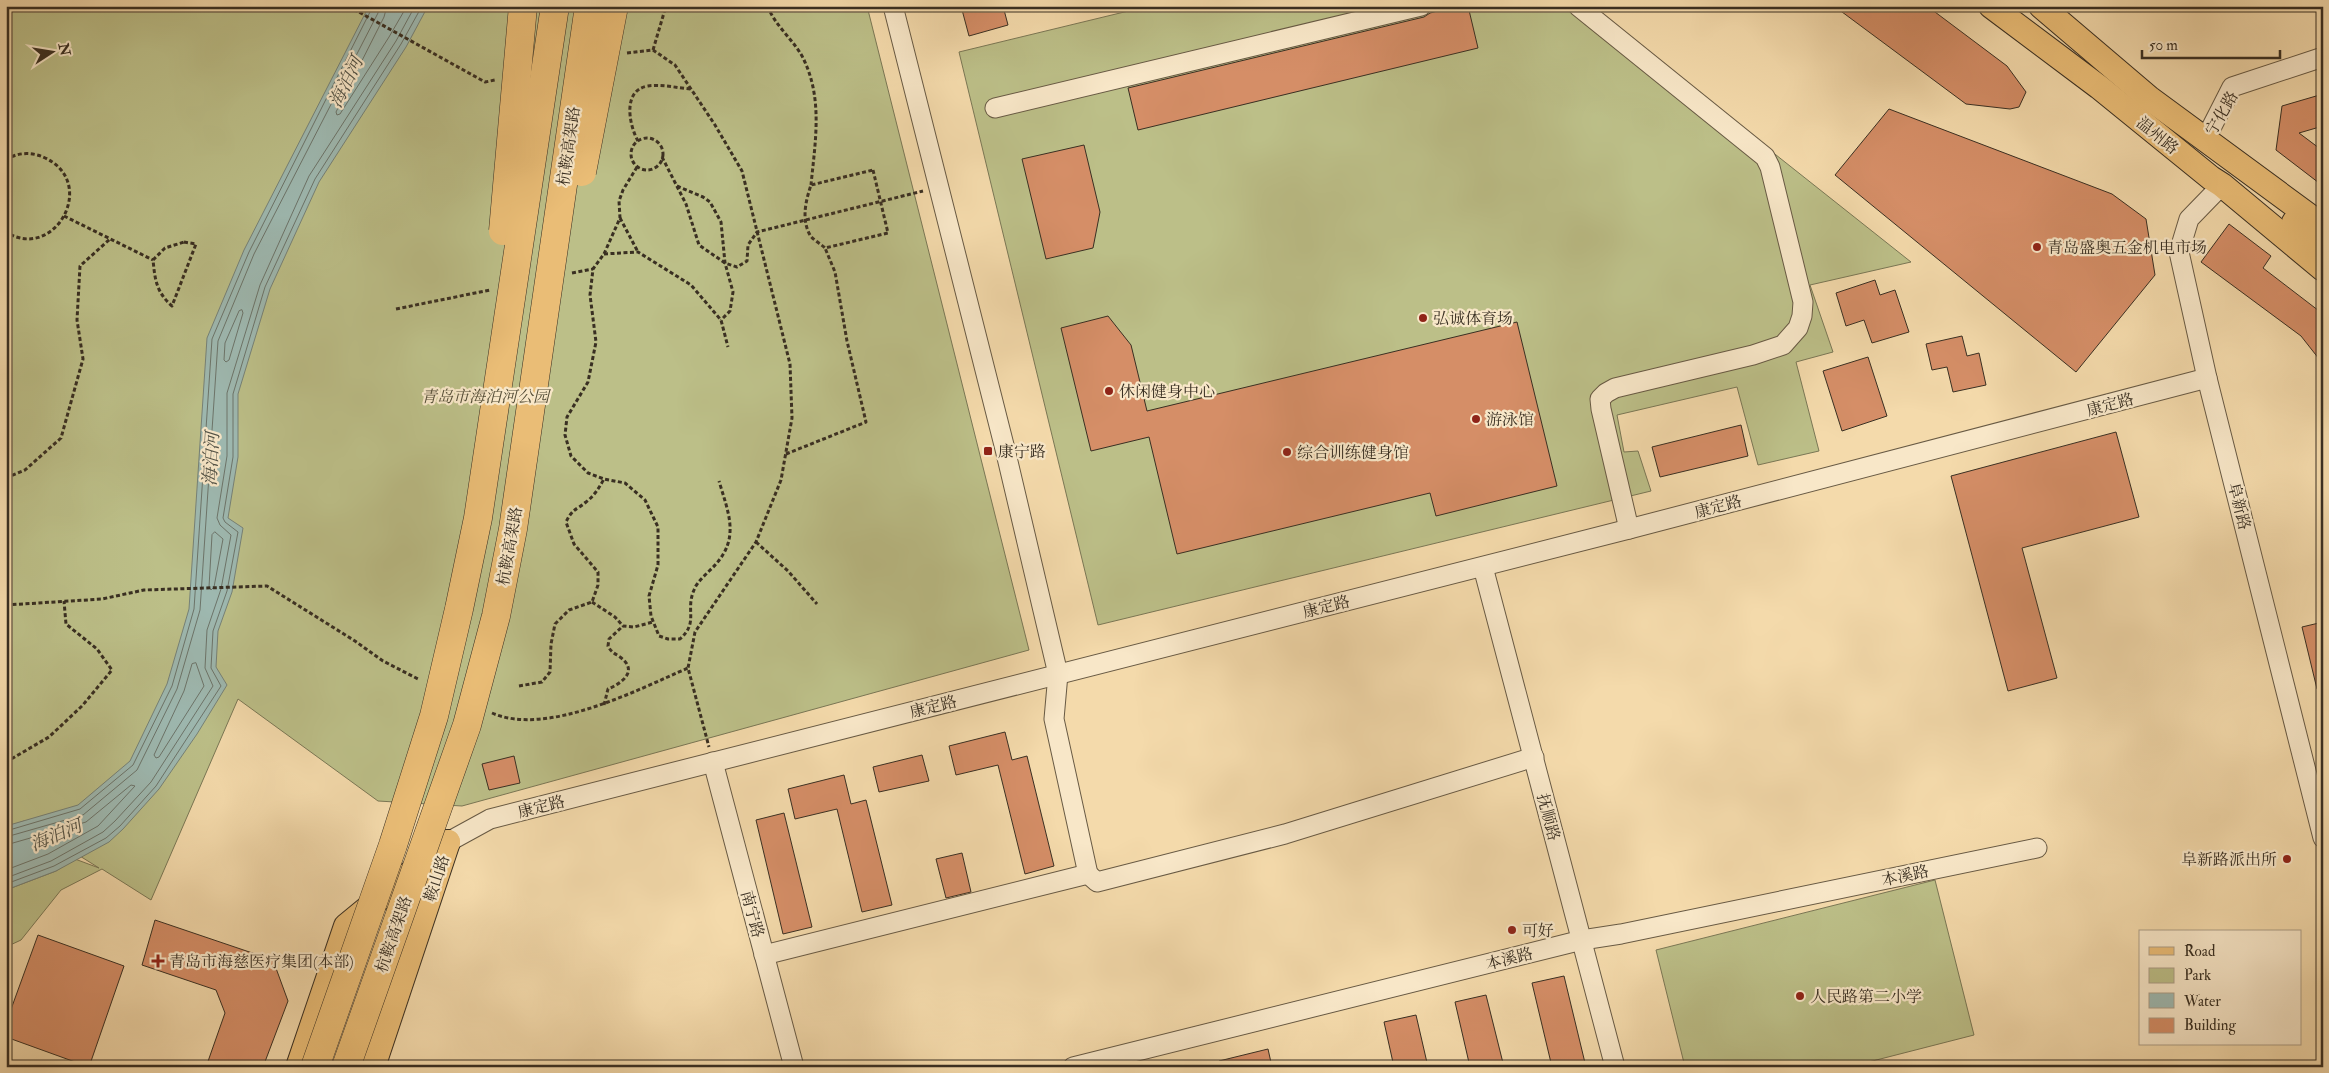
<svg xmlns="http://www.w3.org/2000/svg" width="2329" height="1073" font-family="'IM FELL Double Pica','Noto Serif SC',serif">
<style>
.green{fill:#bcbf88;stroke:#7a7755}
.water{fill:#9eb9b1;stroke:#768278}
.lines{fill:none;stroke-linecap:round;stroke-linejoin:round}
.shore{stroke:#6c746a;stroke-width:1}
.building{fill:#d58e67;stroke:#392f22}
.minor-casing{stroke:#685a44;stroke-width:21}
.major-casing{stroke:#392f22;stroke-width:26}
.path{stroke:#392f22;stroke-width:3;stroke-dasharray:4 2.5;stroke-linecap:butt}
.minor{stroke:#f8e7c8;stroke-width:19}
.major{stroke:#eabd76;stroke-width:24}
.highway-bridge-casing{stroke:#392f22;stroke-width:29;stroke-linecap:butt}
.highway-bridge{stroke:#eabd76;stroke-width:28}
.poi-dot{fill:#8f2418;stroke:#f8e7c8;stroke-width:2}
.labels{text-anchor:middle;stroke-width:4.5;stroke-linejoin:round;paint-order:stroke}
.street-label{font-size:16px;fill:#392f22;stroke:#f8e7c8}
.poi-label{font-size:16px;fill:#392f22;stroke:#f8e7c8;text-anchor:start}
.park-label{font-size:16px;font-style:italic;fill:#534c36;stroke:#f8e7c8}
.water-label{font-size:18px;font-style:italic;fill:#525246;stroke:#f8e7c8}
</style>
<rect width="100%" height="100%" fill="#f4daab"/>
<filter id="stains"><feTurbulence type="fractalNoise" baseFrequency=".004" numOctaves="4"/><feColorMatrix values="0 0 0 0 .2 0 0 0 0 .09 0 0 0 0 .02 0 0 0 .5 -.17"/></filter>
<radialGradient id="worn" r=".72"><stop offset=".6" stop-color="#630" stop-opacity="0"/><stop offset="1" stop-color="#630" stop-opacity=".3"/></radialGradient>
<g class="green">
<path d="M6 6H867L1029 650 462 806 378 801 238 699 151 900 102 869 61 890 21 940 6 947V890L56 871 75 859 99 868 24 821 6 827Z"/>
<path d="M1149 6H1594L1592 9 1911 262 1810 285 1833 352 1796 362 1819 451 1758 465 1737 387 1617 415 1624 452 1638 451 1651 491 1098 625 959 52Z"/>
<path d="M1935 880 1974 1035 1849 1067H1685L1656 950Z"/>
</g>
<path class="water" d="M369 6H428L406 47 319 182 270 289 238 394V457L228 518 243 528 232 592 218 631 216 667 227 685 197 734 159 789 123 829 109 842 56 871 6 890V826L78 805 130 761 167 684 189 609 207 338 244 250Z"/>
<g class="lines">
<g class="shore">
<path d="M387 6 384 17 336 112 337 115 340 114 389 37 407 6"/>
<path d="M242 310 243 313 229 360 226 362 224 360 225 343 239 311Z"/>
<path d="M215 532 223 539 214 587 211 590 209 587 212 535Z"/>
<path d="M196 663 204 686 159 757 156 758 154 755 184 691 192 664Z"/>
<path d="M6 831 80 809 133 765 172 686 194 609 212 339 249 252 373 6"/>
<path d="M6 837 83 815 137 770 177 689 200 610 218 341 254 254 378 13 379 6"/>
<path d="M6 845 86 822 131 785 135 786 98 826 48 854 6 870"/>
<path d="M6 878 51 861 103 832 115 821 151 782 213 686 205 668 207 630 221 589 231 535 220 525 217 518 227 456V393L260 285 309 176 396 41 415 6"/>
<path d="M6 884 54 866 106 838 120 826 156 786 221 686 211 668 213 631 227 591 238 532 225 522 223 518 233 457V394L265 287 315 179 401 44 422 6"/>
</g>
</g>
<g class="building">
<path d="M961 6H1003L1008 25 969 36Z"/>
<path d="M1457 6H1468L1478 48 1138 130 1128 88 1424 17 1430 13Z"/>
<path d="M1834 6H1927L2007 66 2026 92 2019 107 2010 109 1966 104Z"/>
<path d="M2323 94V126L2299 133 2323 151V186L2276 150 2282 106Z"/>
<path d="M1889 109 2112 194 2146 219 2155 275 2076 372 1835 175Z"/>
<path d="M1084 145 1100 212 1093 248 1046 259 1022 159Z"/>
<path d="M2229 224 2271 256 2263 268 2323 314V364L2301 336 2201 262Z"/>
<path d="M1875 280 1880 295 1895 290 1909 332 1872 343 1864 320 1846 326 1836 293Z"/>
<path d="M1108 316 1131 345 1147 411 1517 322 1557 486 1436 516 1430 493 1177 554 1149 437 1091 451 1061 328Z"/>
<path d="M1962 336 1967 356 1979 353 1986 385 1953 392 1947 367 1932 370 1926 344Z"/>
<path d="M1868 357 1887 416 1842 431 1823 371Z"/>
<path d="M1741 425 1748 456 1660 477 1652 447Z"/>
<path d="M2116 432 2139 517 2022 548 2057 678 2008 691 1951 476Z"/>
<path d="M2323 622V688L2317 689 2302 627Z"/>
<path d="M1005 732 1012 760 1027 756 1054 866 1025 874 998 765 956 775 949 746Z"/>
<path d="M922 755 929 781 879 792 873 767Z"/>
<path d="M514 756 520 783 489 790 482 764Z"/>
<path d="M844 775 851 804 866 800 892 905 862 912 837 809 795 819 788 789Z"/>
<path d="M784 813 812 927 783 934 756 820Z"/>
<path d="M962 853 971 892 946 898 936 859Z"/>
<path d="M155 920 273 960 288 1001 263 1067H206L225 1013 216 990 142 965Z"/>
<path d="M38 935 124 966 89 1067 6 1037V1023Z"/>
<path d="M1564 976 1586 1067H1552L1532 983Z"/>
<path d="M1486 995 1504 1067H1470L1455 1002Z"/>
<path d="M1416 1015 1428 1067H1394L1384 1022Z"/>
<path d="M1268 1049 1272 1067H1220L1219 1061Z"/>
</g>
<g class="lines">
<g class="minor-casing">
<g id="minor">
<path d="M1578 6 1765 157 1770 167 1803 302 1802 316 1798 328 1783 345 1753 355 1615 388 1606 393 1600 399 1601 409 1629 529"/>
<path d="M995 108 1421 6"/>
<path d="M2205 140 2232 87 2323 57"/>
<path d="M2222 185 2189 219 2179 252 2207 378 2323 838"/>
<path d="M1483 567 1615 1067"/>
<path d="M713 762 794 1067"/>
<path d="M448 842 490 819 1629 529 2207 378"/>
<path d="M1088 874 1097 882 1285 834 1534 757"/>
<path d="M764 955 1088 874 1054 719 1058 674 1005 449 893 6"/>
<path d="M1073 1067 1582 940 1621 934 2037 848"/>
</g>
</g>
<g class="major-casing">
<g id="major">
<path d="M1991 6 2099 87 2211 178 2222 185 2323 269"/>
<path d="M2041 6 2149 98 2323 226"/>
<path d="M2294 222 2323 247"/>
<path d="M298 1067 346 926 448 842"/>
<path d="M373 1067 448 842"/>
</g>
</g>
<g class="path">
<path d="M348 6 485 82 495 80"/>
<path d="M768 6C773 24 796 42 804 60 823 100 815 143 811 185"/>
<path d="M653 50 666 6"/>
<path d="M627 53 653 50 675 65 715 125 742 171 790 364 792 418 781 480 756 542 695 632 688 668 709 747"/>
<circle cx="647" cy="154" r="16"/>
<path d="M638 141C629 125 622 90 648 86 661 84 678 88 691 89"/>
<path d="M662 157 686 204 699 245 725 263 737 267 747 261 748 245 757 232 923 191"/>
<path d="M6 160C17 152 32 152 43 157 100 181 55 263 6 232"/>
<path d="M637 167 623 190 619 201 620 218 604 254 593 269 590 295 596 342 588 382 567 417 565 435 571 456 588 473 604 479 625 483 645 500 658 527V565L649 596 651 616 659 636 668 639H680C699 622 685 611 694 590 697 581 709 572 716 564 740 537 728 512 719 481"/>
<path d="M873 170 888 233 825 248C821 244 813 240 810 235 801 219 806 200 811 185Z"/>
<path d="M677 186 703 197 710 202 721 222 725 263 733 292 730 311 721 320"/>
<path d="M64 216 153 260"/>
<path d="M620 218 638 252"/>
<path d="M184 242 196 244 172 306C156 292 155 279 153 260L165 248Z"/>
<path d="M604 254 638 252 691 285 721 320 728 347"/>
<path d="M572 273 593 269"/>
<path d="M396 309 490 290"/>
<path d="M786 454 866 422 847 341 835 272 825 248"/>
<path d="M6 478 25 470 61 438 83 359 77 320 80 266 110 239"/>
<path d="M756 542 788 571 817 604"/>
<path d="M592 602 615 617 623 626 634 627 653 622"/>
<path d="M6 605 102 599 144 590 267 586 355 641 383 661 420 680"/>
<path d="M519 686 542 682 550 672 551 644 555 624 569 610 592 602 598 585V572L574 544 566 522C573 508 575 511 586 502 594 496 599 488 604 479"/>
<path d="M604 705 608 689C622 683 639 671 620 657 614 653 611 652 608 646L609 639 623 626"/>
<path d="M492 713C547 737 637 690 688 668"/>
<path d="M6 762 49 737 82 706 112 670 97 649 66 624 64 601"/>
</g>
<use href="#minor" class="minor"/>
<use href="#major" class="major"/>
<g class="highway-bridge-casing">
<g id="highway-bridge">
<path d="M582 172 614 6"/>
<path d="M503 231 523 6"/>
<path d="M315 1067 393 845 434 716 459 609 478 518 555 6"/>
<path d="M346 1067 467 725 496 616 513 529 589 6"/>
</g>
</g>
<use href="#highway-bridge" class="highway-bridge"/>
</g>
<g class="poi-dot">
<circle cx="2037" cy="247" r="5"/>
<circle cx="1423" cy="318" r="5"/>
<circle cx="1109" cy="391" r="5"/>
<circle cx="1476" cy="419" r="5"/>
<rect x="983" y="446" width="10" height="10" rx="2.5"/>
<circle cx="1287" cy="452" r="5"/>
<circle cx="2287" cy="859" r="5"/>
<circle cx="1512" cy="930" r="5"/>
<path d="M155.5 953.5h5v5h5v5h-5v5h-5v-5h-5v-5h5z"/>
<circle cx="1800" cy="996" r="5"/>
</g>
<g class="labels">
<g class="street-label">
<text transform="translate(2221 113) rotate(-60)" y="6">宁化路</text>
<text transform="translate(2158 135) rotate(39)" y="6">温州路</text>
<text transform="translate(568 146) rotate(-82)" y="6">杭鞍高架路</text>
<text transform="translate(2110 404) rotate(-15)" y="6">康定路</text>
<text transform="translate(1718 506) rotate(-15)" y="6">康定路</text>
<text transform="translate(2240 506) rotate(76)" y="6">阜新路</text>
<text transform="translate(509 546) rotate(-80)" y="6">杭鞍高架路</text>
<text transform="translate(1326 606) rotate(-14)" y="6">康定路</text>
<text transform="translate(933 706) rotate(-14)" y="6">康定路</text>
<text transform="translate(541 806) rotate(-14)" y="6">康定路</text>
<text transform="translate(1549 817) rotate(75)" y="6">抚顺路</text>
<text transform="translate(1905 875) rotate(-12)" y="6">本溪路</text>
<text transform="translate(436 878) rotate(-72)" y="6">鞍山路</text>
<text transform="translate(753 914) rotate(75)" y="6">南宁路</text>
<text transform="translate(393 934) rotate(-71)" y="6">杭鞍高架路</text>
<text transform="translate(1509 958) rotate(-14)" y="6">本溪路</text>
</g>
<g class="poi-label">
<text x="2047" y="253">青岛盛奥五金机电市场</text>
<text x="1433" y="324">弘诚体育场</text>
<text x="1119" y="397">休闲健身中心</text>
<text x="1486" y="425">游泳馆</text>
<text x="998" y="457">康宁路</text>
<text x="1297" y="458">综合训练健身馆</text>
<text x="2277" y="865" text-anchor="end">阜新路派出所</text>
<text x="1522" y="936">可好</text>
<text x="169" y="967">青岛市海慈医疗集团(本部)</text>
<text x="1810" y="1002">人民路第二小学</text>
</g>
<g class="park-label">
<text x="485" y="402">青岛市海泊河公园</text>
</g>
<g class="water-label">
<text transform="translate(346 82) rotate(-64)" y="6">海泊河</text>
<text transform="translate(211 459) rotate(-87)" y="6">海泊河</text>
<text transform="translate(56 835) rotate(-23)" y="6">海泊河</text>
</g>
</g>
<rect width="2329" height="1073" fill="none" stroke="#f4daab" stroke-width="25"/>
<rect x="8" y="8" width="2314" height="1058" fill="none" stroke="#392f22" stroke-width="2.5"/>
<rect x="12" y="12" width="2304" height="1048" fill="none" stroke="#392f22"/>
<rect x="2139" y="930" width="162" height="115" fill="#f8e7c8" stroke="#ac9d86"/>
<rect x="2149" y="947" width="25" height="8" fill="#eabd76" stroke="#ac9d86"/>
<text x="2184" y="956" font-size="15" fill="#392f22">Road</text>
<rect x="2149" y="968" width="25" height="15" fill="#bcbf88" stroke="#ac9d86"/>
<text x="2184" y="980" font-size="15" fill="#392f22">Park</text>
<rect x="2149" y="993" width="25" height="15" fill="#9eb9b1" stroke="#ac9d86"/>
<text x="2184" y="1006" font-size="15" fill="#392f22">Water</text>
<rect x="2149" y="1018" width="25" height="15" fill="#d58e67" stroke="#ac9d86"/>
<text x="2184" y="1030" font-size="15" fill="#392f22">Building</text>
<g transform="translate(52 52) rotate(78)" stroke="#f8e7c8" stroke-width="4" paint-order="stroke">
<path d="M0-4L9 19L0 12L-9 19Z" fill="#392f22"/>
<text y="-8" font-size="14" font-weight="bold" text-anchor="middle" fill="#392f22">N</text>
</g>
<path d="M2142 50v8h138v-8" fill="none" stroke="#392f22" stroke-width="2.5"/>
<text x="2149" y="50" font-size="15" fill="#392f22" stroke="#f8e7c8" stroke-width="4" paint-order="stroke">50 m</text>
<rect width="100%" height="100%" filter="url(#stains)"/>
<rect width="100%" height="100%" fill="url(#worn)"/>
</svg>
